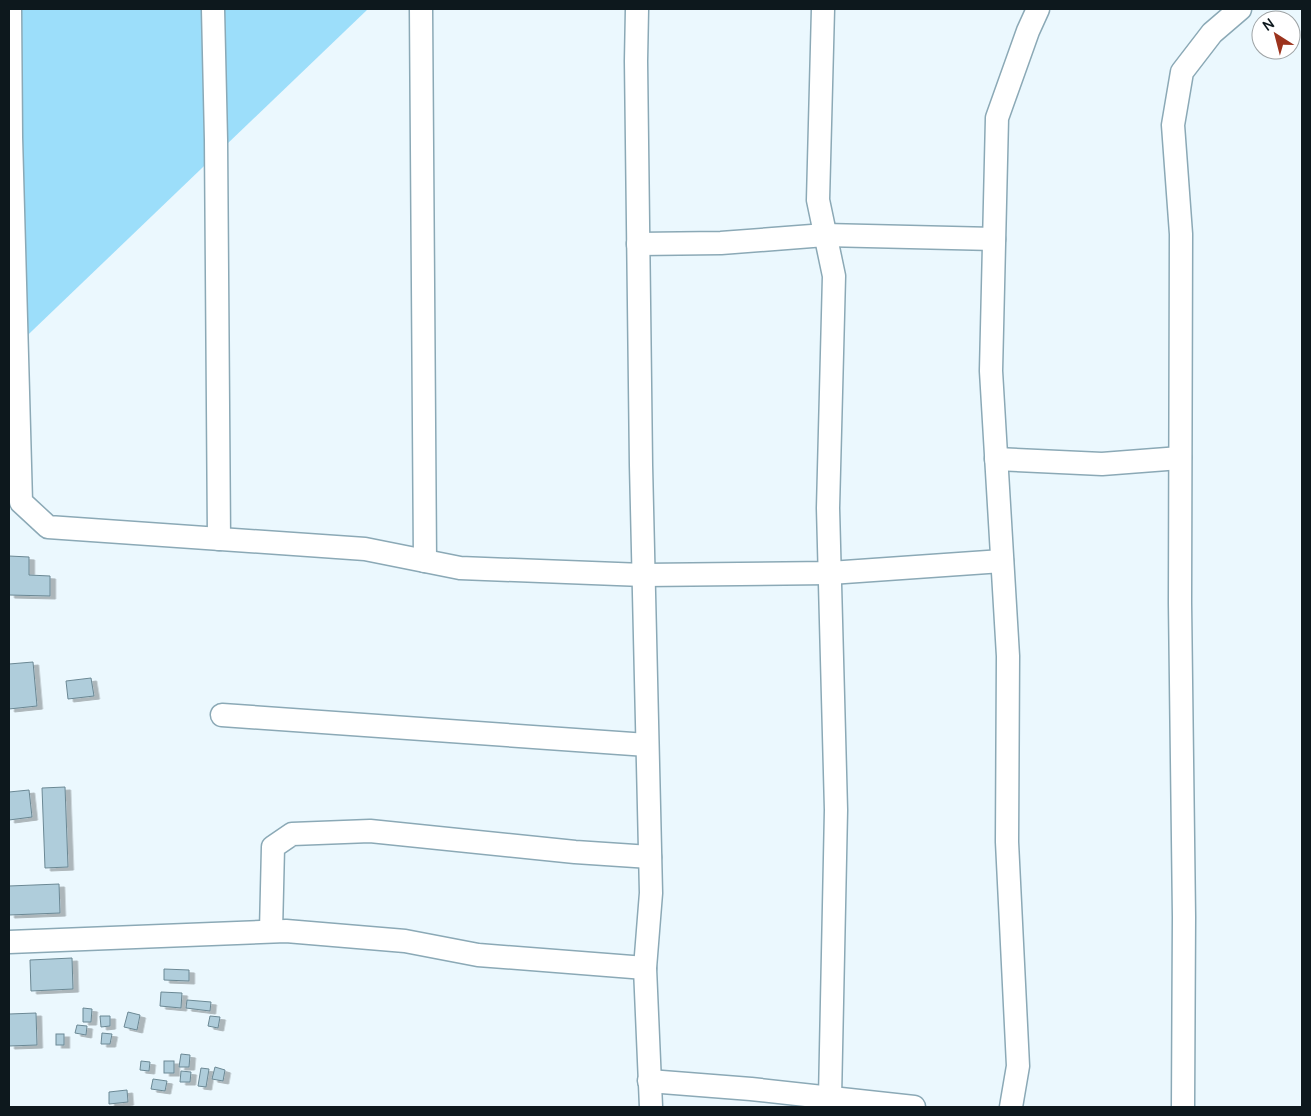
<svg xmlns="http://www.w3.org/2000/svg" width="1311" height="1116" font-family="Manrope,sans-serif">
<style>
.green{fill:#9cdefa}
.building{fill:#afcddb;stroke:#6b8894;filter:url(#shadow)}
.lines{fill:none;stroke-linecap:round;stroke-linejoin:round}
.minor-casing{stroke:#8ba9b6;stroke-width:25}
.minor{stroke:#fff;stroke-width:22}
</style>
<defs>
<filter id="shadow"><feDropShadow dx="5.5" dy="3" stdDeviation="0" flood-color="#0004"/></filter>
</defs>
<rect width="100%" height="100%" fill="#ebf8fe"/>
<path class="green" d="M9 9H368L9 353Z"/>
<g class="building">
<path d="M9 556 29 557V575L50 576V596L9 595Z"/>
<path d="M33 662 37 706 9 709V664Z"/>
<path d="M91 678 94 696 68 699 66 681Z"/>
<path d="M65 787 68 867 45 868 42 788Z"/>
<path d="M29 790 32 817 9 820V792Z"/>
<path d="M59 884 60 913 9 915V886Z"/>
<path d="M72 958 73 989 31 991 30 960Z"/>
<path d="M164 969 189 970V981L164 980Z"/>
<path d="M161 992 182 993 181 1008 160 1006Z"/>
<path d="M187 1000 211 1002 210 1011 186 1008Z"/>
<path d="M83 1008 92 1009 91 1022H83Z"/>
<path d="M128 1012 140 1015 137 1030 124 1027Z"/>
<path d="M36 1013 37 1045 9 1046V1014Z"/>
<path d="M100 1016H110V1026L101 1027Z"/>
<path d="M210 1016 220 1017 218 1028 208 1026Z"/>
<path d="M77 1025 87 1026 86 1035 75 1033Z"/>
<path d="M102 1033 112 1034 110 1044H101Z"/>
<rect x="56" y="1034" width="8" height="11"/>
<path d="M181 1054 190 1055 189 1067H179Z"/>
<path d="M141 1061 150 1062 149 1071 140 1070Z"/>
<rect x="164" y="1061" width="10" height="12"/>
<path d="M215 1067 225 1070 223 1081 212 1079Z"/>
<path d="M201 1068 209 1069 206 1087 198 1086Z"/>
<path d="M181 1071 191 1072 190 1082H180Z"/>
<path d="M153 1079 167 1081 165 1091 151 1089Z"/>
<path d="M127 1090 128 1102 109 1104V1092Z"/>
</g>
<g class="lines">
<g class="minor-casing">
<g id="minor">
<path d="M10 9 11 137 21 502 48 527 365 549 460 568 643 575 830 573 1002 561"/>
<path d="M213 9 216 140 219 539"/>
<path d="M421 9 425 561"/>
<path d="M637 9 636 61 641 465 651 893 645 968 651 1107"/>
<path d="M823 9 818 200 834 276 828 508 836 810 830 1098"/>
<path d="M638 244 721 243 825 235 994 239"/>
<path d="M996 459 1102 464 1180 458"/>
<path d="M222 715 647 745"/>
<path d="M271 931 273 847 292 834 370 831 575 852 650 857"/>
<path d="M9 942 286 931 405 941 478 955 645 968"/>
<path d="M649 1081 751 1089 914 1107"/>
<path d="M1011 1107 1018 1066 1007 842 1008 656 991 371 997 118 1028 31 1038 9"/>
<path d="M1183 1107 1184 917 1180 603 1181 234 1173 125 1182 72 1212 33 1240 9"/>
</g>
</g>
<use href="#minor" class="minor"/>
</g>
<rect width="1311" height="1116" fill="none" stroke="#0d181d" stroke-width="20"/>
<g transform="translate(1276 35) rotate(324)"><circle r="24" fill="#ffffff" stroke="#9ea3a5"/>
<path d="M0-4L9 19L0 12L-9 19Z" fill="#9c331d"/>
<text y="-8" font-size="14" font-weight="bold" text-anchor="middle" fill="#0d181d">N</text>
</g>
</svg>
